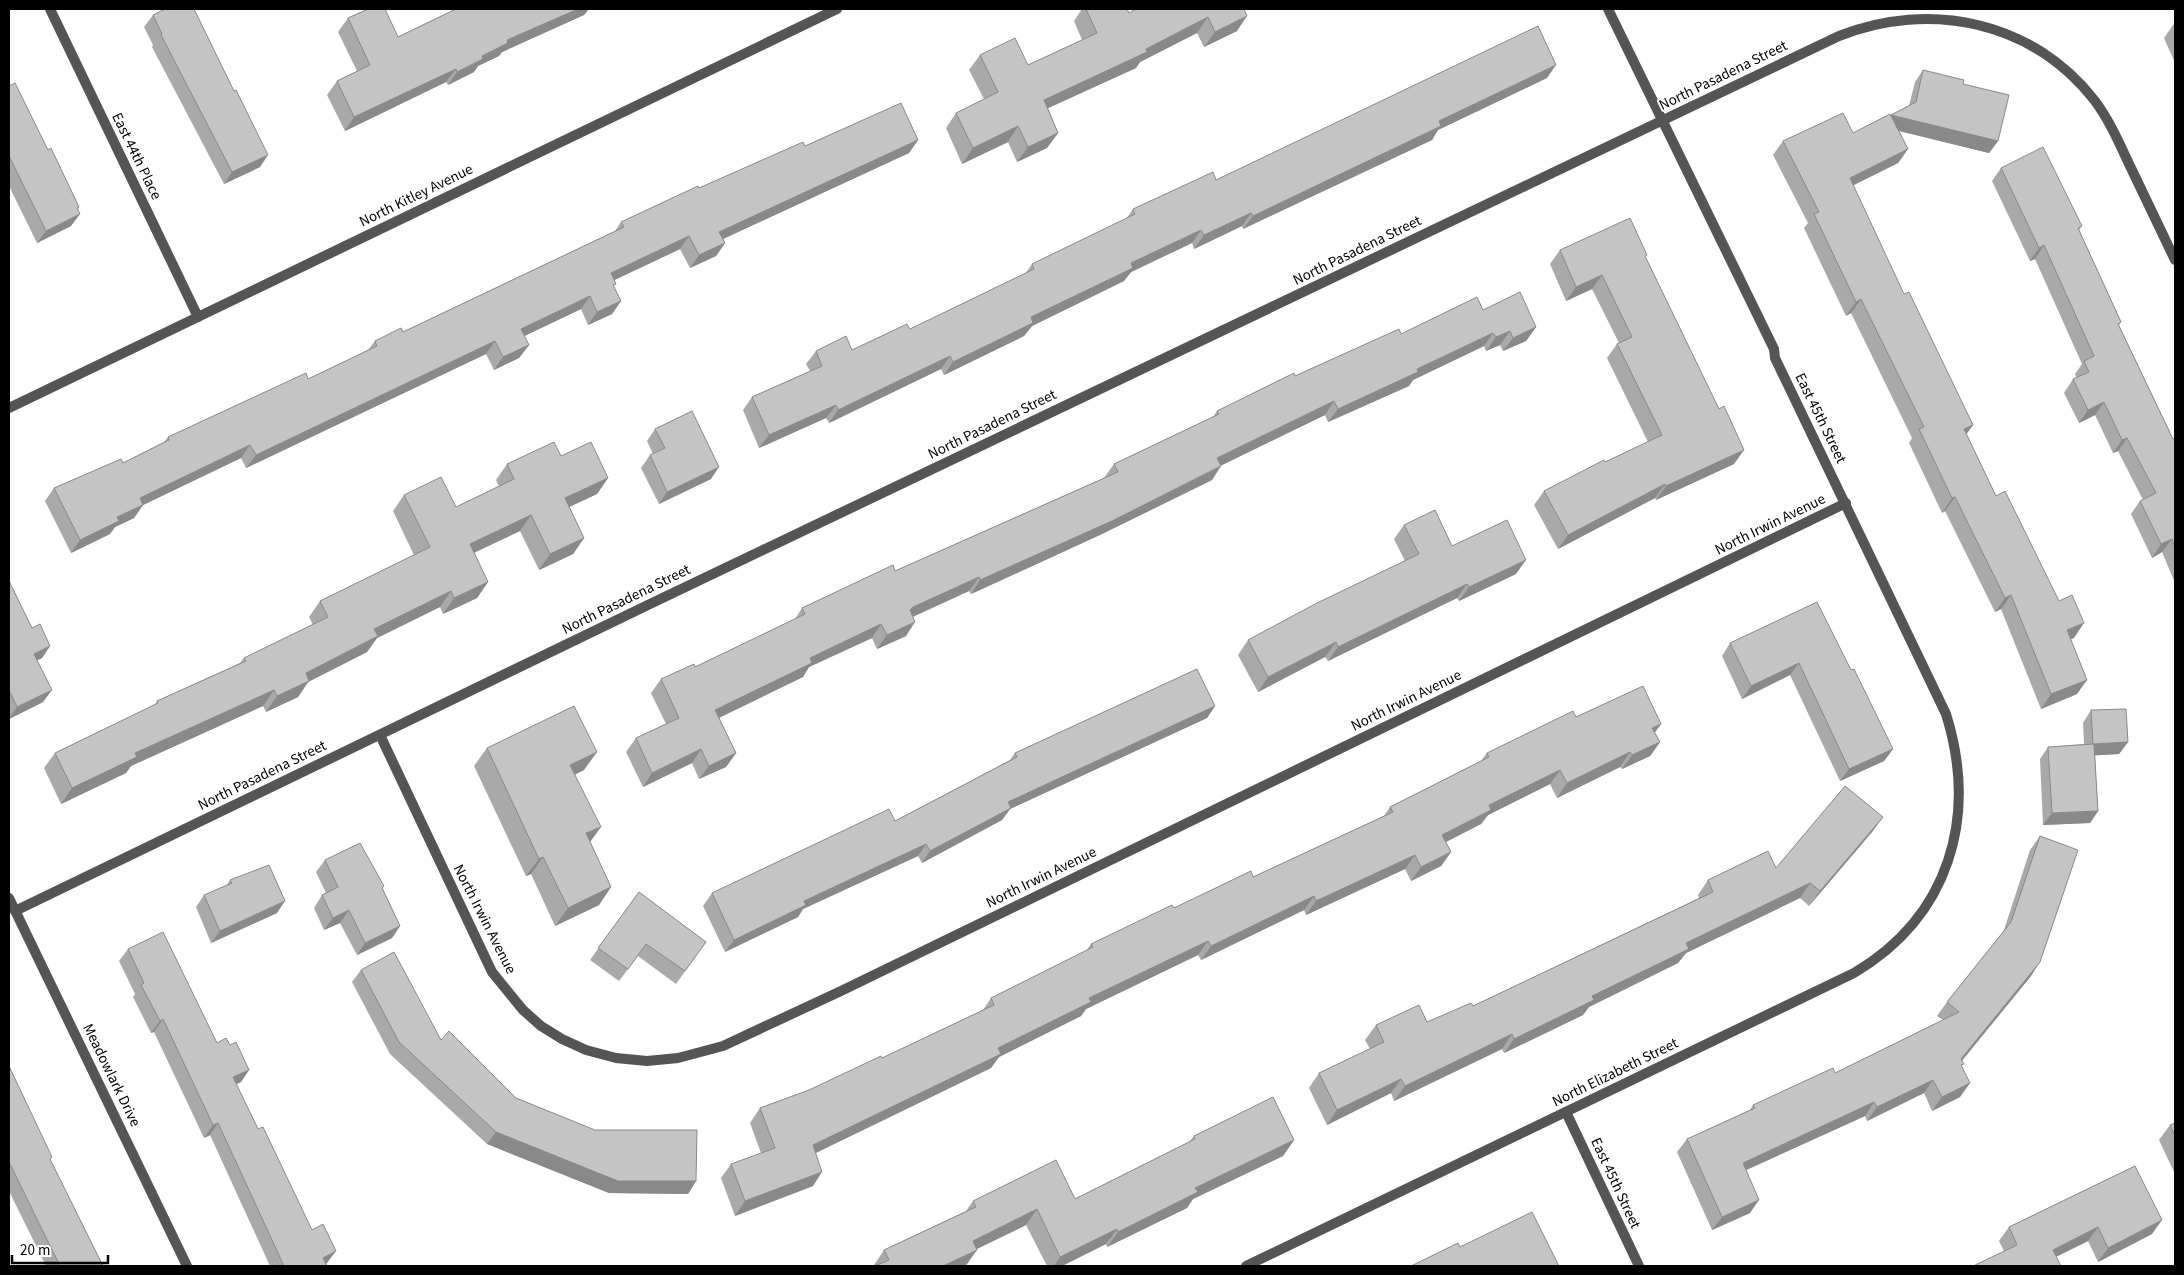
<svg xmlns="http://www.w3.org/2000/svg" width="2184" height="1275" font-family="'Source Sans 3',sans-serif">
<style>
.lines{fill:none;stroke-linecap:round;stroke-linejoin:round}
.minor{stroke:#555;stroke-width:10}
.wall{fill:#a9a9a9}
.shaded-wall{fill:#898989}
.building{fill:#c4c4c4;stroke:#898989}
.labels{text-anchor:middle;stroke-width:4;stroke-linejoin:round;paint-order:stroke}
.street-label{font-size:15px;fill:#000;stroke:#fff}
</style>
<rect width="100%" height="100%" fill="#fff"/>
<g class="lines">
<g class="minor">
<path d="M50 9 198 317"/>
<path d="M9 408 837 9"/>
<path d="M380 735 492 972 523 1010 541 1026 562 1039 586 1050 616 1058 647 1061 678 1058 723 1046 841 991 1846 503"/>
<path d="M9 898 187 1266"/>
<path d="M15 911 652 603 1839 36C1930 0 2033 21 2095 101 2110 121 2120 145 2131 168 2146 199 2160 229 2175 260"/>
<path d="M1566 1112 1639 1266"/>
<path d="M1246 1266 1854 973C1950 916 1978 817 1946 714L1775 358 1774 349 1608 9"/>
</g>
</g>
<g class="wall">
<path d="M456 9H589L584 15 502 52 499 56 478 66 474 72 448 85 446 82 345 131 327 95 337 81 357 71 338 32 348 18 398 37Z"/>
<path d="M1082 9H1127L1129 13 1244 9 1237 31 1204 47 1197 33 1140 62 1136 68 1048 108 1058 133 1047 148 1017 162 1008 142 962 164 946 128 956 113 984 99 969 70 980 55 1028 65 1082 40 1074 21Z"/>
<path d="M153 15 260 167 224 184 152 47 153 45 144 27Z"/>
<path d="M2175 24V63L2164 38 2173 25Z"/>
<path d="M1923 70 1963 84 1998 141 1989 153 1899 131 1908 149 1898 163 1853 185 1966 434 1996 496 2074 638 2071 639 2077 694 2041 709 2001 609 1995 612 1945 511 1942 513 1909 443 1912 438 1851 313 1846 316 1804 228 1808 223 1773 155 1783 141 1853 133 1909 106 1915 82Z"/>
<path d="M1547 78 1438 130 1432 140 1243 229 1242 226 1194 249 1192 243 1131 272 1124 281 1032 326 1024 336 944 375 941 369 829 423 826 418 759 448 743 410 752 397 810 371 806 364 816 351 852 350 910 329 1025 274 1032 264 1126 219 1133 209 1216 180Z"/>
<path d="M9 86 48 150 79 207 71 226 37 243 9 186Z"/>
<path d="M918 140 909 153 723 239 725 243 716 256 690 268 680 249 614 280V287L621 301 612 314 588 325 581 309 524 336 529 345 519 358 494 370 486 354 246 468 241 458 143 505 134 518 115 527 110 534 71 553 45 501 54 488 123 463 164 442 168 437 308 379 368 350 375 341 403 332 615 231 621 222 699 188 805 146Z"/>
<path d="M2001 168 2082 226 2079 230 2121 322 2119 325 2173 439 2175 438V583L2162 552 2152 558 2131 514 2140 501 2143 500 2118 451 2113 453 2095 415 2079 423 2064 393 2073 379 2077 378 2075 374 2082 364 2035 259 2030 261 1992 181Z"/>
<path d="M1560 250 1645 257 1734 464 1656 500 1655 498 1558 549 1534 505 1544 491 1648 442 1607 358 1617 344 1619 343 1592 289 1566 301 1550 264Z"/>
<path d="M1483 310 1536 327 1526 341 1503 351 1500 345 1486 351 1484 346 1413 380 1409 386 1328 422 1325 415 1221 465 1212 480 1102 534 971 594 969 591 913 617 906 636 877 649 872 638 809 667 803 677 719 718 736 753 726 767 699 779 692 763 643 787 626 752 636 738 666 724 651 693 661 679 695 667 795 619 802 608 895 571 1104 478 1114 464 1213 417 1217 411 1295 376 1401 334Z"/>
<path d="M655 429 711 479 659 504 641 468 650 455 653 454 647 441Z"/>
<path d="M561 456 608 478 597 494 569 507 584 538 573 554 539 570 520 531 474 553 488 582 477 598 443 614 440 607 377 638 367 652 308 682 298 697 266 712 263 706 131 766 126 773 61 804 44 768 55 753 155 705 157 701 240 663 244 658 313 625 309 617 320 601 414 555 393 511 404 495 456 507 499 486 496 480 507 464Z"/>
<path d="M1404 525 1516 574 1459 601 1457 598 1328 661 1325 657 1258 692 1238 655 1248 640 1405 561 1394 539Z"/>
<path d="M9 581 32 628 50 646 42 658 37 660 43 702 9 719Z"/>
<path d="M1730 643 1851 670 1893 749 1884 761 1840 781 1790 675 1742 699 1722 656Z"/>
<path d="M1215 706 1207 718 1010 809 1002 820 922 863 918 856 803 909 798 917 725 952 703 906 712 893 895 821 1010 760 1015 753Z"/>
<path d="M2091 710 2128 742 2119 754 2095 755 2098 811 2090 823 2043 825 2040 759 2048 747 2084 744 2083 723Z"/>
<path d="M1576 717 1655 733 1660 742 1650 756 1622 769 1620 767 1557 798 1550 784 1488 815 1481 824 1446 842 1451 852 1441 866 1411 881 1405 869 1306 915 1304 910 1201 960 1198 955 1086 1009 1081 1016 999 1057 991 1068 816 1153 813 1186 735 1216 721 1178 731 1164 761 1153 750 1123 760 1108 809 1090 882 1058 983 1010 991 998 1086 951 1091 944 1174 908 1253 877 1384 816 1390 807 1481 761 1487 753Z"/>
<path d="M487 748 584 770 575 774 590 842 611 887 599 905 555 926 531 874 526 876 474 766Z"/>
<path d="M1883 817 1872 832 1809 906 1800 898 1686 953 1678 963 1589 1007 1583 1015 1504 1053 1502 1049 1394 1101 1391 1093 1327 1125 1309 1088 1319 1073 1370 1049 1365 1040 1376 1025 1427 1022 1473 1006 1699 898 1698 895 1708 880 1776 868Z"/>
<path d="M2040 836 2031 976 1962 1060 1960 1097 1932 1111 1924 1093 1867 1121 1865 1116 1746 1170 1750 1213 1712 1230 1677 1152 1687 1139 1750 1110 1753 1105 1835 1073 1943 1020 1937 1016 1947 1002 2003 933 2030 850Z"/>
<path d="M325 860 383 889 400 926 392 938 357 955 340 923 324 930 314 908 322 895 326 893 316 872Z"/>
<path d="M230 880 277 913 211 943 196 907 204 895 226 886Z"/>
<path d="M639 892 706 942 676 984 638 956 619 981 590 960Z"/>
<path d="M128 949 217 1043 230 1045 249 1070 241 1082 236 1084 258 1129 327 1263 326 1264 327 1266H270L210 1135 204 1138 154 1032 151 1033 133 997 135 994 119 961Z"/>
<path d="M361 970 441 1040 516 1098 696 1181 688 1194 609 1193 487 1144 390 1054 352 982Z"/>
<path d="M9 1066 50 1160 103 1266H46L9 1191Z"/>
<path d="M2175 1123V1174L2159 1140 2170 1125Z"/>
<path d="M1194 1136 1294 1140 1283 1156 1193 1199 1187 1208 1107 1247 1106 1244 1062 1266H1047L1026 1225 977 1249 966 1266H874V1265L884 1250 966 1211 973 1201 1075 1199 1189 1142Z"/>
<path d="M2135 1166 2152 1234 2098 1262 2088 1241 2056 1257 2004 1251 1999 1241 2009 1227Z"/>
</g>
<g class="shaded-wall">
<path d="M578 9H589L584 15 502 52 499 56 478 66 474 72 448 85 457 72 507 40Z"/>
<path d="M1247 16 1237 31 1204 47 1215 32Z"/>
<path d="M1208 17 1197 33 1140 62 1136 68 1033 115 1044 100Z"/>
<path d="M1556 65 1547 78 1438 130 1432 140 1243 229 1253 216 1439 121Z"/>
<path d="M456 69 446 82 345 131 354 117Z"/>
<path d="M1891 115 1998 141 1989 153 1883 127Z"/>
<path d="M1018 126 1008 142 962 164 973 148Z"/>
<path d="M1058 133 1047 148 1017 162 1028 147Z"/>
<path d="M918 140 909 153 710 245 719 232Z"/>
<path d="M1908 149 1898 163 1840 192 1850 178Z"/>
<path d="M268 155 260 167 224 184 232 172Z"/>
<path d="M79 207 72 218 80 214 71 226 37 243 46 231Z"/>
<path d="M1251 213 1242 226 1194 249 1204 235Z"/>
<path d="M1201 230 1192 243 1131 272 1124 281 1032 326 1024 336 944 375 953 362 1031 317 1131 263Z"/>
<path d="M689 236 680 249 602 286 611 273Z"/>
<path d="M725 243 716 256 690 268 699 255Z"/>
<path d="M2044 245 2035 259 2030 261 2039 248Z"/>
<path d="M1602 275 1592 289 1566 301 1576 287Z"/>
<path d="M590 296 581 309 512 342 521 329Z"/>
<path d="M1861 299 1851 313 1846 316 1856 302Z"/>
<path d="M621 301 612 314 588 325 597 312Z"/>
<path d="M1536 327 1526 341 1503 351 1513 338Z"/>
<path d="M1510 331 1500 345 1486 351 1496 337Z"/>
<path d="M1493 333 1484 346 1413 380 1409 386 1328 422 1338 409 1417 369Z"/>
<path d="M495 341 486 354 246 468 256 455Z"/>
<path d="M529 345 519 358 494 370 503 357Z"/>
<path d="M950 356 941 369 829 423 838 410Z"/>
<path d="M1334 401 1325 415 1208 472 1217 458Z"/>
<path d="M2104 402 2095 415 2079 423 2088 410Z"/>
<path d="M836 405 826 418 759 448 769 435Z"/>
<path d="M1973 425 1963 439 1964 429Z"/>
<path d="M2127 438 2118 451 2113 453 2122 440Z"/>
<path d="M250 445 241 458 143 505 134 518 115 527 110 534 71 553 80 540 117 517 140 498Z"/>
<path d="M1744 450 1734 464 1656 500 1666 486Z"/>
<path d="M1221 466 1212 480 1102 534 971 594 980 580Z"/>
<path d="M719 467 711 479 659 504 667 492Z"/>
<path d="M608 478 597 494 554 514 565 498Z"/>
<path d="M1665 484 1655 498 1558 549 1568 535Z"/>
<path d="M1955 497 1945 511 1942 513 1952 498Z"/>
<path d="M531 515 520 531 458 560 470 544Z"/>
<path d="M584 538 573 554 539 570 550 554Z"/>
<path d="M2172 539 2162 552 2152 558 2161 544Z"/>
<path d="M1526 560 1516 574 1459 601 1469 587Z"/>
<path d="M979 577 969 591 903 621 910 610 913 607Z"/>
<path d="M488 582 477 598 443 614 454 598Z"/>
<path d="M1467 584 1457 598 1328 661 1338 647Z"/>
<path d="M451 591 440 607 377 638 367 652 308 682 298 697 266 712 277 696 306 673 374 629Z"/>
<path d="M2011 595 2001 609 1995 612 2005 598Z"/>
<path d="M915 622 906 636 877 649 887 635Z"/>
<path d="M2084 623 2074 638 2057 644 2067 630Z"/>
<path d="M881 624 872 638 809 667 803 677 706 724 715 710 810 658Z"/>
<path d="M1336 642 1325 657 1258 692 1268 677Z"/>
<path d="M50 646 42 658 26 666 34 654Z"/>
<path d="M1799 663 1790 675 1742 699 1751 686Z"/>
<path d="M2087 680 2077 694 2041 709 2051 694Z"/>
<path d="M52 690 43 702 9 719 17 707Z"/>
<path d="M274 690 263 706 131 766 126 773 61 804 72 788 135 753Z"/>
<path d="M1215 706 1207 718 1010 809 1002 820 922 863 930 851 1008 802Z"/>
<path d="M1661 724 1651 738 1652 728Z"/>
<path d="M1660 742 1650 756 1622 769 1632 755Z"/>
<path d="M2128 742 2119 754 2085 756 2093 744Z"/>
<path d="M701 749 692 763 643 787 652 773Z"/>
<path d="M1893 749 1884 761 1840 781 1849 769Z"/>
<path d="M597 752 584 770 558 783 570 765Z"/>
<path d="M1630 752 1620 767 1557 798 1567 783Z"/>
<path d="M736 753 726 767 699 779 709 766Z"/>
<path d="M1560 770 1550 784 1488 815 1481 824 1432 849 1442 835 1489 805Z"/>
<path d="M2098 811 2090 823 2043 825 2052 813Z"/>
<path d="M1883 817 1872 832 1809 906 1820 891Z"/>
<path d="M601 827 588 845 586 833Z"/>
<path d="M926 844 918 856 803 909 798 917 725 952 734 940 804 901Z"/>
<path d="M1451 852 1441 866 1411 881 1421 867Z"/>
<path d="M1415 855 1405 869 1306 915 1316 901Z"/>
<path d="M543 857 531 874 526 876 539 859Z"/>
<path d="M1810 883 1800 898 1686 953 1678 963 1589 1007 1583 1015 1504 1053 1514 1039 1592 996 1686 943Z"/>
<path d="M611 887 599 905 555 926 568 908Z"/>
<path d="M1314 896 1304 910 1201 960 1211 946Z"/>
<path d="M285 901 277 913 211 943 220 931Z"/>
<path d="M349 910 340 923 324 930 333 918Z"/>
<path d="M400 926 392 938 357 955 365 943Z"/>
<path d="M1208 941 1198 955 1086 1009 1081 1016 999 1057 991 1068 803 1159 813 1145 998 1048 1089 998Z"/>
<path d="M2040 962 2031 976 1952 1073 1961 1059Z"/>
<path d="M163 1019 154 1032 151 1033 160 1021Z"/>
<path d="M1512 1034 1502 1049 1394 1101 1405 1086Z"/>
<path d="M249 1070 241 1082 225 1089 233 1077Z"/>
<path d="M1401 1079 1391 1093 1327 1125 1337 1110Z"/>
<path d="M1933 1080 1924 1093 1867 1121 1877 1107Z"/>
<path d="M1970 1083 1960 1097 1932 1111 1942 1097Z"/>
<path d="M1874 1102 1865 1116 1733 1176 1743 1163Z"/>
<path d="M218 1123 210 1135 204 1138 213 1125Z"/>
<path d="M496 1132 696 1181 688 1194 609 1193 487 1144Z"/>
<path d="M1294 1140 1283 1156 1193 1199 1187 1208 1107 1247 1118 1232 1195 1188Z"/>
<path d="M822 1172 813 1186 735 1216 745 1201Z"/>
<path d="M1759 1200 1750 1213 1712 1230 1722 1217Z"/>
<path d="M1037 1209 1026 1225 962 1256 973 1241Z"/>
<path d="M2162 1220 2152 1234 2098 1262 2108 1248Z"/>
<path d="M2098 1227 2088 1241 2043 1263 2053 1250Z"/>
<path d="M1117 1229 1106 1244 1062 1266H1054L1060 1257Z"/>
<path d="M977 1250 965 1266H943Z"/>
<path d="M336 1251 327 1263 321 1266 323 1258Z"/>
</g>
<g class="building">
<path d="M165 9H194L234 91 236 90 268 155 232 172 161 35 162 34 153 15Z"/>
<path d="M368 9H385L398 37 456 9H578L507 40 508 43 482 56 483 59 457 72 456 69 354 117 337 81 370 65 348 18Z"/>
<path d="M1086 9H1127L1129 13 1136 9H1244L1247 16 1215 32 1208 17 1146 49 1147 52 1044 100 1058 133 1028 147 1018 126 973 148 956 113 998 92 980 55 1015 38 1028 65 1097 33Z"/>
<path d="M1538 26 1556 65 1439 121 1441 126 1253 216 1251 213 1204 235 1201 230 1131 263 1133 268 1031 317 1033 323 953 362 950 356 838 410 836 405 769 435 752 397 822 366 816 351 846 336 852 350 907 324 910 329 1034 269 1032 264 1135 214 1133 209 1213 172 1216 180Z"/>
<path d="M1923 70 1964 80 1963 84 2009 95 1998 141 1891 115 1916 102Z"/>
<path d="M15 83 48 150 51 148 79 207 77 208 80 214 46 231 9 156V86Z"/>
<path d="M901 103 918 140 719 232 725 243 699 255 689 236 611 273 616 284 613 285 621 301 597 312 590 296 521 329 529 345 503 357 495 341 256 455 250 445 140 498 143 505 117 517 119 521 80 540 54 488 121 459 123 463 169 440 168 437 306 373 308 379 377 346 375 341 401 328 403 332 624 227 621 222 698 186 699 188 803 142 805 146Z"/>
<path d="M1843 113 1853 133 1890 114 1908 149 1850 178 1904 294 1909 292 1973 425 1964 429 1996 496 2005 491 2059 601 2072 595 2084 623 2067 630 2087 680 2051 694 2011 595 2005 598 1955 497 1952 498 1919 429 1924 427 1861 299 1856 302 1814 214 1819 212 1783 141Z"/>
<path d="M2043 147 2082 226 2078 228 2121 322 2118 324 2173 439 2175 438V548L2172 539 2161 544 2140 501 2156 493 2127 438 2122 440 2104 402 2088 410 2073 379 2089 372 2084 361 2094 356 2044 245 2039 248 2001 168Z"/>
<path d="M1630 218 1647 255 1645 256 1719 409 1724 406 1744 450 1666 486 1665 484 1568 535 1544 491 1604 460 1605 462 1662 435 1617 344 1632 337 1602 275 1576 287 1560 250Z"/>
<path d="M1520 292 1536 327 1513 338 1510 331 1496 337 1493 333 1417 369 1418 372 1338 409 1334 401 1217 458 1221 466 1112 521 980 580 979 577 913 607 910 610 915 622 887 635 881 624 810 658 812 663 715 710 736 753 709 766 701 749 652 773 636 738 679 718 661 679 694 664 695 667 805 614 802 608 893 565 895 571 1118 472 1114 464 1219 414 1217 411 1294 373 1295 376 1399 329 1401 334 1477 297 1483 310Z"/>
<path d="M692 411 719 467 667 492 650 455 665 448 655 429Z"/>
<path d="M554 442 561 456 591 442 608 478 565 498 584 538 550 554 531 515 470 544 488 582 454 598 451 591 374 629 378 636 306 673 309 681 277 696 274 690 135 753 137 757 72 788 55 753 158 703 157 701 246 661 244 658 328 617 320 601 430 547 404 495 441 477 456 507 514 479 507 464Z"/>
<path d="M1435 510 1452 546 1507 520 1526 560 1469 587 1467 584 1338 647 1336 642 1268 677 1248 640 1317 603 1419 554 1404 525Z"/>
<path d="M9 581 32 628 40 624 50 646 34 654 52 690 17 707 9 690Z"/>
<path d="M1817 602 1851 670 1854 669 1893 749 1849 769 1799 663 1751 686 1730 643Z"/>
<path d="M1197 669 1215 706 1008 802 1011 808 930 851 926 844 804 901 806 905 734 940 712 893 889 809 895 821 1017 757 1015 753Z"/>
<path d="M1643 686 1661 724 1652 728 1660 742 1632 755 1630 752 1567 783 1560 770 1489 805 1491 810 1442 835 1451 852 1421 867 1415 855 1316 901 1314 896 1211 946 1208 941 1089 998 1091 1002 998 1048 1001 1054 813 1145 822 1172 745 1201 731 1164 775 1148 760 1108 809 1090 881 1056 882 1058 994 1005 991 998 1093 947 1091 944 1172 905 1174 908 1251 871 1253 877 1393 812 1390 807 1489 757 1487 753 1573 711 1576 717Z"/>
<path d="M574 706 597 752 570 765 601 827 586 833 611 887 568 908 543 857 539 859 487 748Z"/>
<path d="M2126 709 2128 742 2093 744 2091 710Z"/>
<path d="M2094 744 2098 811 2052 813 2048 747Z"/>
<path d="M1845 786 1883 817 1820 891 1810 883 1686 943 1689 949 1592 996 1594 1000 1514 1039 1512 1034 1405 1086 1401 1079 1337 1110 1319 1073 1384 1042 1376 1025 1419 1005 1427 1022 1471 1003 1473 1006 1713 892 1708 880 1768 851 1776 868Z"/>
<path d="M2040 836 2078 850 2040 962 1961 1059 1964 1064 1961 1065 1970 1083 1942 1097 1933 1080 1877 1107 1874 1102 1743 1163 1759 1200 1722 1217 1687 1139 1755 1108 1753 1105 1833 1068 1835 1073 1959 1012 1947 1002 2011 922Z"/>
<path d="M360 843 384 886 382 888 400 926 365 943 349 910 333 918 322 895 338 887 325 860Z"/>
<path d="M269 865 285 901 220 931 204 895 232 883 230 880Z"/>
<path d="M639 892 706 942 685 971 646 944 628 969 598 948Z"/>
<path d="M163 932 217 1043 226 1038 230 1045 236 1042 249 1070 233 1077 258 1129 263 1127 312 1230 323 1224 336 1251 323 1258 327 1266H284L218 1123 213 1125 163 1019 160 1021 141 985 144 983 128 949Z"/>
<path d="M394 952 441 1040 449 1031 516 1098 595 1130H697L696 1181H618L496 1132 399 1042 361 970Z"/>
<path d="M9 1066 52 1157 50 1159 103 1266H60L9 1162Z"/>
<path d="M1273 1097 1294 1140 1195 1188 1198 1192 1118 1232 1117 1229 1060 1257 1037 1209 973 1241 977 1250 943 1266H875L889 1260 884 1250 976 1207 973 1201 1056 1160 1075 1199 1195 1139 1194 1136Z"/>
<path d="M2175 1123V1136L2170 1125Z"/>
<path d="M2135 1166 2162 1220 2108 1248 2098 1227 2053 1250 2061 1266H1973L2017 1245 2009 1227Z"/>
<path d="M1532 1212 1559 1266H1411L1458 1243 1460 1247Z"/>
</g>
<g class="labels">
<g class="street-label">
<text transform="translate(1723 75) rotate(-26)" y="5">North Pasadena Street</text>
<text transform="translate(137 156) rotate(64)" y="5">East 44th Place</text>
<text transform="translate(416 195) rotate(-26)" y="5">North Kitley Avenue</text>
<text transform="translate(1357 250) rotate(-26)" y="5">North Pasadena Street</text>
<text transform="translate(1821 418) rotate(64)" y="5">East 45th Street</text>
<text transform="translate(992 424) rotate(-26)" y="5">North Pasadena Street</text>
<text transform="translate(1770 524) rotate(-26)" y="5">North Irwin Avenue</text>
<text transform="translate(626 599) rotate(-26)" y="5">North Pasadena Street</text>
<text transform="translate(1406 700) rotate(-26)" y="5">North Irwin Avenue</text>
<text transform="translate(262 775) rotate(-26)" y="5">North Pasadena Street</text>
<text transform="translate(1041 877) rotate(-26)" y="5">North Irwin Avenue</text>
<text transform="translate(485 919) rotate(63)" y="5">North Irwin Avenue</text>
<text transform="translate(1615 1072) rotate(-26)" y="5">North Elizabeth Street</text>
<text transform="translate(112 1075) rotate(64)" y="5">Meadowlark Drive</text>
<text transform="translate(1616 1183) rotate(65)" y="5">East 45th Street</text>
</g>
</g>
<rect width="2184" height="1275" fill="none" stroke="#000000" stroke-width="20"/>
<path d="M12 1255v8h96v-8" fill="none" stroke="#000000" stroke-width="2.5"/>
<text x="20" y="1255" font-size="15" fill="#000000" stroke="#ffffff" stroke-width="4" paint-order="stroke">20 m</text>
</svg>
